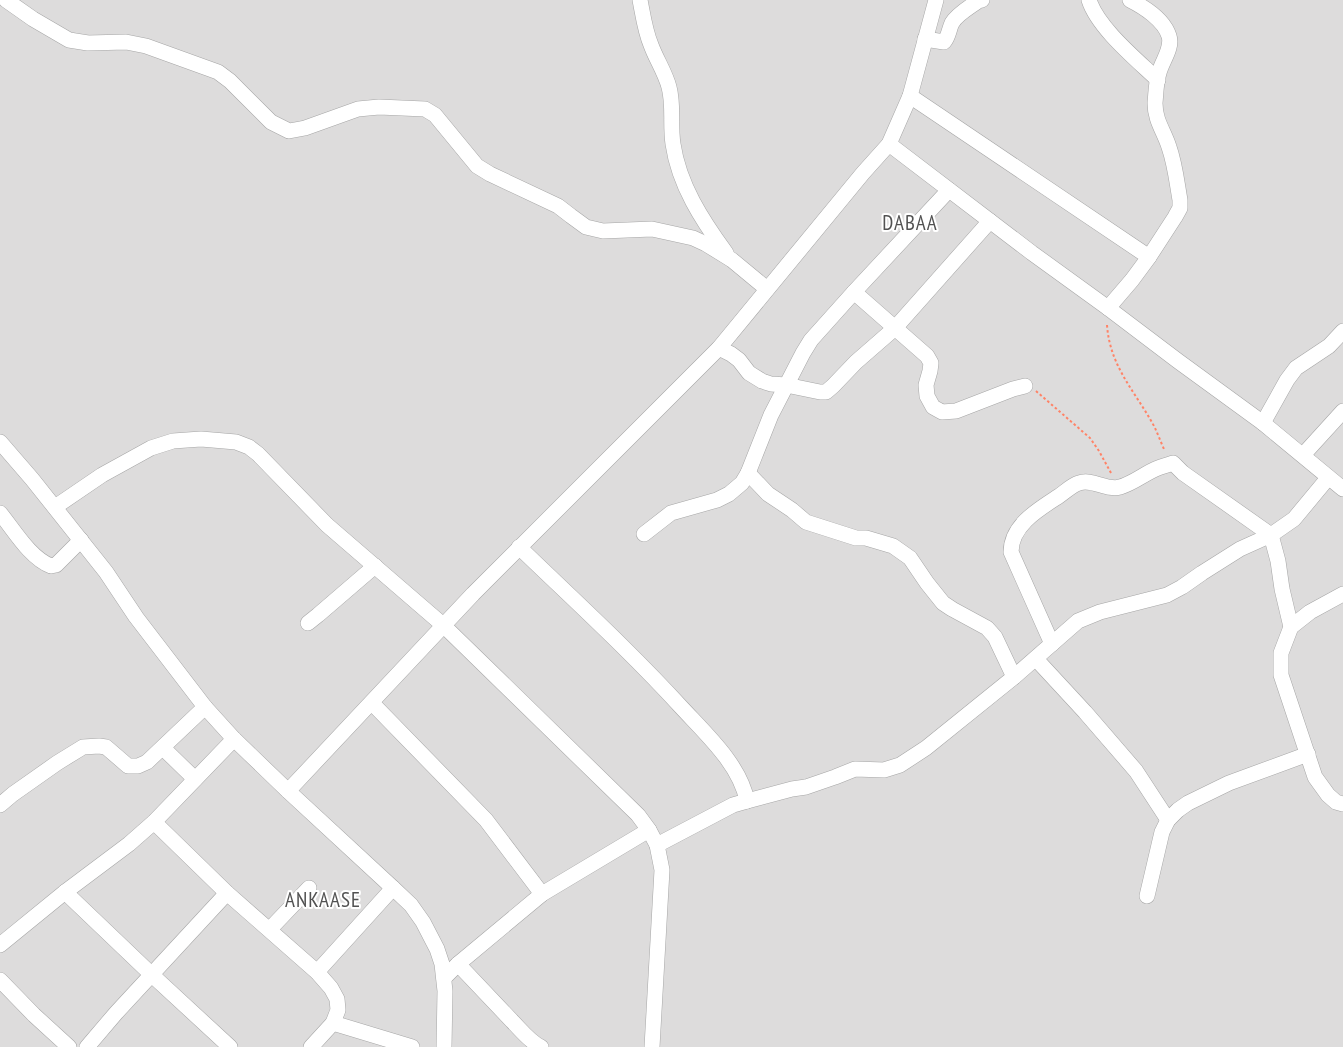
<svg xmlns="http://www.w3.org/2000/svg" width="1343" height="1047" font-family="'PT Sans Narrow',sans-serif">
<style>
.residential{fill:#dddcdc}
.lines{fill:none;stroke-linecap:round;stroke-linejoin:round}
.minor-casing{stroke:#a6a6a6;stroke-width:16}
.path{stroke:#ff8367;stroke-width:2;stroke-dasharray:2.5 2.5;stroke-linecap:butt}
.minor{stroke:#fff;stroke-width:15}
.labels{text-anchor:middle;stroke-width:4;stroke-linejoin:round;paint-order:stroke}
.quarter-label{font-size:21px;letter-spacing:1px;fill:#525252;stroke:#fff}
</style>
<rect width="100%" height="100%" fill="#f0ede5"/>
<rect class="residential" x="0" y="0" width="1343" height="1047"/>
<g class="lines">
<g class="minor-casing">
<g id="minor">
<path d="M6 0 33 19 69 40 88 43 126 42 146 46 218 72 230 81 271 122 289 131 305 128 358 109 379 107 425 109 435 115 477 166 490 174 558 206 571 216 586 227 603 231 652 229 693 238 706 244 732 260 767 289"/>
<path d="M640 0C643 15 645 31 651 45 656 59 665 72 669 87 674 105 670 125 673 144 679 185 702 220 726 253"/>
<path d="M1089 0C1098 28 1136 59 1158 80"/>
<path d="M1130 0C1144 7 1164 20 1169 36 1173 48 1162 61 1159 73 1156 82 1156 93 1155 103 1155 121 1164 131 1169 147 1175 164 1177 183 1180 200V208L1175 217 1149 257"/>
<path d="M925 39 944 42C949 36 949 29 952 23 957 14 970 7 978 1L982 0"/>
<path d="M910 96 1149 257 1132 280 1108 308"/>
<path d="M889 144 1032 253 1108 308 1178 361 1263 423 1343 489"/>
<path d="M854 292 927 356 931 363 930 371 926 385 927 396 933 407 942 412 956 411 1013 389 1025 386"/>
<path d="M719 348 731 354 739 360 749 373 762 381 771 384 786 385 820 392H826L833 386 856 362 895 328 990 221"/>
<path d="M1263 423 1287 380 1296 368 1329 346 1343 331"/>
<path d="M0 442 32 479 106 572 136 617 205 707 234 739 288 791 393 888 411 905 423 922 437 949 442 964 445 991 444 1047"/>
<path d="M1303 455 1343 411"/>
<path d="M748 473 768 494 792 510 806 522 856 538H866L893 546 910 558 927 583 943 603 952 609 987 628 995 637 1014 677"/>
<path d="M55 507 102 475 151 448 173 441 201 439 236 442 249 447 258 454 327 525 443 625 638 815 649 830 657 845 662 870 652 1047"/>
<path d="M0 513C14 530 30 558 51 566L56 565 81 540"/>
<path d="M644 534 671 513 717 500 729 494 742 483 748 473 771 415 803 353 811 340 854 292 949 190"/>
<path d="M519 547C574 600 631 652 682 708 707 735 740 765 747 801L733 805 657 845"/>
<path d="M1343 594 1310 612 1291 627 1281 653V675L1315 777 1328 795 1336 802 1343 804"/>
<path d="M308 623 318 615 375 566"/>
<path d="M1052 644 1011 552C1011 525 1039 509 1059 496 1065 492 1072 485 1079 483 1092 478 1107 491 1120 487 1134 483 1145 473 1158 468 1163 466 1168 465 1173 463L1183 473 1271 535 1278 561 1282 589 1291 627"/>
<path d="M1036 659 1085 712 1136 771 1168 820"/>
<path d="M372 703 486 820 542 894"/>
<path d="M163 748 195 779"/>
<path d="M288 791 473 594 719 348 863 173 889 144 910 96 936 0"/>
<path d="M747 801 792 789 806 787 835 777 855 769 884 770 900 765 926 748 1014 677 1078 621 1100 612 1167 595 1182 587 1202 573 1240 549 1271 535 1294 519 1328 478"/>
<path d="M0 805 13 794 57 763 83 747 99 746 106 747 128 766H138L147 762 205 707"/>
<path d="M154 822 227 893 317 972 331 988 337 999 338 1010 333 1023 311 1047"/>
<path d="M65 892 152 975 230 1047"/>
<path d="M1147 896 1162 832 1168 820 1178 810 1188 803 1229 783 1308 754"/>
<path d="M270 929 309 888"/>
<path d="M0 945 65 892 129 844 154 822 234 739"/>
<path d="M458 964C476 983 494 1002 512 1021 521 1030 530 1042 541 1047"/>
<path d="M317 972 393 888"/>
<path d="M444 978 458 964 542 894 649 830"/>
<path d="M0 980 34 1015 69 1047"/>
<path d="M333 1023 412 1047"/>
<path d="M87 1047 116 1013 227 893"/>
</g>
</g>
<g class="path">
<path d="M1107 325C1110 367 1135 391 1154 426 1158 434 1161 443 1165 451"/>
<path d="M1036 391 1090 438 1099 451 1111 473"/>
</g>
<use href="#minor" class="minor"/>
</g>
<g class="labels">
<g class="quarter-label">
<text x="910" y="230">DABAA</text>
<text x="323" y="907">ANKAASE</text>
</g>
</g>
</svg>
